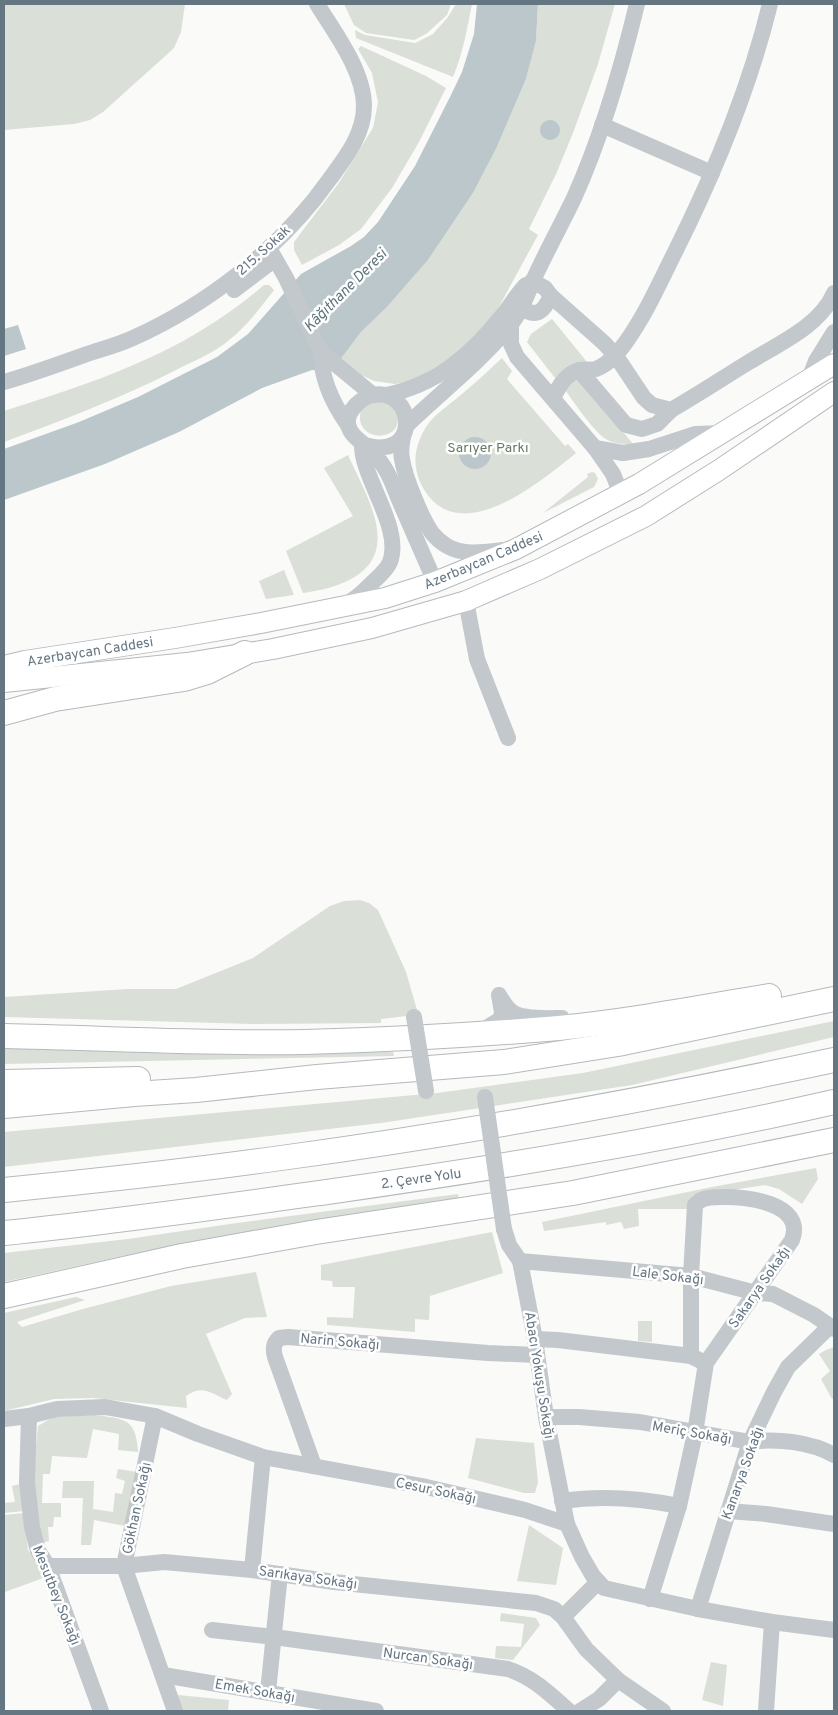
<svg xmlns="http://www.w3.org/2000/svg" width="838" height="1715" font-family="Overpass,sans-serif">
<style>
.green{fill:#dadfd7}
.water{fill:#bbc7cb}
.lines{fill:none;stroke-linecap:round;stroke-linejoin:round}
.major-casing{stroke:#b5babe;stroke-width:22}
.highway-casing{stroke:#b4b9bd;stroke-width:26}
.minor{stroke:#c3c8cc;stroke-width:16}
.major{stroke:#fff;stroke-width:20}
.highway{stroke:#fff;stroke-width:24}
.minor-bridge{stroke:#c3c8cc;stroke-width:16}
.labels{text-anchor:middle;stroke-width:5;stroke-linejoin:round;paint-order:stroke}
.street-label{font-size:14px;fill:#657683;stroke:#fff}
.park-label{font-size:14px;fill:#687a64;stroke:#fff}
.water-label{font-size:15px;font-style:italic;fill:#60757c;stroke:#fff}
</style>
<rect width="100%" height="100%" fill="#fafaf8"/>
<g class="green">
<path d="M4 4H185L181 32 174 48 103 112 90 120 74 124 4 130Z"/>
<path d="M344 4H451L447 15 426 34 414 40 366 33 354 25Z"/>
<path d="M456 4H472C467 29 463 53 453 77L356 38 355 30 365 35 415 43 433 34 448 17Z"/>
<path d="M538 4H615L598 64 573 133 556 174 529 229 538 235 495 314 460 353 412 381 395 384 374 381 352 371 340 360 361 332 387 307 428 260 473 193 496 149 526 79 536 41Z"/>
<path d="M361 46 426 76 446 88 419 142 392 188 361 229 339 245 302 265 294 250V242L338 184 373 128 378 102 372 73 358 49Z"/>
<path d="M264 285H269L274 290C260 308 247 326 228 341 212 354 191 362 172 372 118 399 61 421 4 442V411C99 381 187 352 264 285Z"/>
<path d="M552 319 587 362 559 374 555 378 527 342 531 334Z"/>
<path d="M502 358 512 371 507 379 565 446 568 444 576 453C538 484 454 554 420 482 412 463 415 445 426 427 434 415 445 408 456 399 472 386 487 372 502 358Z"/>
<path d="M576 378 581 380 633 444C625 444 613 444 606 439 594 432 574 402 565 390Z"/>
<path d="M379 398 395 407C396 411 398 415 398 419 398 441 363 441 360 420 360 416 360 412 362 408 366 404 374 401 379 398Z"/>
<path d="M348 455C368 500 407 558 340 584 328 589 315 591 303 593L286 551 353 516 324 468Z"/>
<path d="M592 472 595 473 598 479 594 487 543 513 588 477 587 474Z"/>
<path d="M284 570 294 595 266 599 259 581Z"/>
<path d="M360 900 369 903 378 910 406 972 420 1020 415 1015 381 1019V1023L253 1024 4 1017V997L128 989H176L253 958 330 906 344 901Z"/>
<path d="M834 1021V1037L632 1085 381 1123 4 1167V1132L437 1093 583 1073Z"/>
<path d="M4 1045 177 1054 393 1052 394 1056 4 1064Z"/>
<path d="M816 1168 818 1179 802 1204 779 1189 765 1185 692 1196V1209H638L639 1226 624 1229 621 1222 606 1225V1222L544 1231 542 1222 712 1187Z"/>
<path d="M458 1194 459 1200 277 1228 132 1254 4 1282V1253L128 1239 230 1224Z"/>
<path d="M492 1232 503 1273 430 1296 429 1320 415 1319V1332L327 1325V1317L353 1318 355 1287H333L332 1281 321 1280V1265Z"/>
<path d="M256 1272 267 1317 245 1318 206 1334 232 1394 227 1400C211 1393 202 1384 186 1396L187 1408 93 1398 54 1399 4 1411V1313L76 1297 85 1300 17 1322 22 1327 83 1309 171 1286Z"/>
<path d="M638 1321H652V1342L638 1341Z"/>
<path d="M834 1347V1398L832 1399 821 1379 830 1371 819 1354 826 1350Z"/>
<path d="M94 1415C124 1419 136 1417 138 1452L118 1450 119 1434 93 1429 87 1458 52 1456 50 1474H43L42 1503H61V1517H54L53 1527H48L49 1541 42 1543 33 1480 38 1426 53 1417Z"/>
<path d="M476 1438 534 1443 538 1482 535 1493H524L468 1478Z"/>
<path d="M118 1469 138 1472 125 1526 94 1520 91 1545H81L83 1498H62L63 1481H94L93 1509 113 1512 115 1493 122 1494 125 1481 116 1478Z"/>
<path d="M20 1484 24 1511 4 1513V1503L15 1502 12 1486Z"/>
<path d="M24 1513 28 1550 46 1577 5 1592 4 1587V1515Z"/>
<path d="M529 1525 563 1548 556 1585 517 1581Z"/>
<path d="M501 1613 536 1618 540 1625 513 1660 495 1658 496 1646 521 1647 524 1624 500 1621Z"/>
<path d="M711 1662 727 1665 723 1706 702 1700Z"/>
<path d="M178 1695 229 1700 228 1711H183Z"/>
</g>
<g class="water">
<path d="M477 4H538L536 41 526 79 496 149 473 193 428 260 387 307 361 332 340 360 326 371 312 370 262 388 179 432 105 464 4 500V449L79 422 138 397 217 357 248 334 301 274 351 246 364 237 378 222 415 166 450 97 462 72 474 34Z"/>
<circle cx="550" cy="130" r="10"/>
<path d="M18 325 26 349 4 356V329Z"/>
<circle cx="475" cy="453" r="16"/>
</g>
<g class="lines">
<g class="major-casing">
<g id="major">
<path d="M4 666 25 661 175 638 261 623 385 598 435 582 516 549 639 484 834 364"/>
<path d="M4 682 187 663 273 649 372 628 466 601 540 569 646 516 719 470 834 392"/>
</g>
</g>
<g class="highway-casing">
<g id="highway">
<path d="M4 713 55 699 184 679 207 672 245 653"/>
<path d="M4 1036C104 1038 204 1044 305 1042 389 1040 474 1035 559 1028 629 1021 699 1008 769 996"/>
<path d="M4 1082 138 1079"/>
<path d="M4 1106 134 1094 196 1090 317 1077 504 1062 618 1044 834 999"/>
<path d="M4 1190C96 1181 189 1171 281 1158 467 1133 651 1099 834 1060"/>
<path d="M4 1233C112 1222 219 1207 327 1192 497 1168 667 1140 834 1102"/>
<path d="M4 1296 182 1256 316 1232 573 1193 834 1140"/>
</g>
</g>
<g class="minor">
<path d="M602 125 712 173"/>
<path d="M270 250 286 278 321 352 373 395"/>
<path d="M234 290 275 259"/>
<path d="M551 296 604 343 616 356 644 398 652 405 671 410C697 395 723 378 749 362 778 344 820 326 834 293"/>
<path d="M512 303C533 315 539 320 551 296L545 288 532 281"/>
<path d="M511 324V344L517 357 595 448 613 474 621 494"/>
<path d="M321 352C321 379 333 404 348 425"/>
<path d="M579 370 626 425 642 429 657 424 671 410"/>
<path d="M809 379 816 361 834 332"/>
<path d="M4 382C32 374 59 364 87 354 102 349 118 345 133 338 207 305 282 247 329 180 345 158 364 135 364 106 364 71 335 33 317 4"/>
<path d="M386 395C436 385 471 355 502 316 511 305 517 294 526 285"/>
<path d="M553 398C559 386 566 373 580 370 585 369 591 370 596 369 609 364 618 353 626 342 646 314 660 282 675 252 715 172 749 90 770 4"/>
<path d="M406 426C441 392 481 362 512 323 525 306 530 285 540 266 551 243 563 221 574 198 602 136 621 70 637 4"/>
<path d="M403 436C402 443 400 451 402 459 405 478 421 517 432 533 436 538 442 543 447 546 464 556 485 552 503 550"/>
<path d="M362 444C422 464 416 387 373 395 362 397 346 411 348 424 350 437 365 444 373 452 377 457 381 462 384 467 391 477 395 491 400 502 412 529 423 555 435 582"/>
<path d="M595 448 623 453 649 449 695 434 723 433"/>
<path d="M466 601 477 659 508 738"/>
<path d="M345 604C356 600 364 591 372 583 378 577 387 570 390 562 403 527 361 478 362 444"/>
<path d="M481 1031 501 1019 502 1012 499 995C502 1000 506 1007 511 1011 520 1020 549 1018 562 1018"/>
<path d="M504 1229 509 1245 520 1261 535 1339 546 1417 567 1524 582 1557 593 1576 604 1588 698 1609 772 1622 834 1630"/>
<path d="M520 1261 691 1276 756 1293 773 1294 814 1315 834 1329"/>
<path d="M535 1339 558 1340 691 1356 701 1361"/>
<path d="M29 1416 27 1482 32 1527 38 1551 48 1566 101 1711"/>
<path d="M155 1416 124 1566 175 1711"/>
<path d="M546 1417H579L640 1422 750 1442C777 1438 811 1442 834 1455"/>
<path d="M4 1419 29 1416 57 1409 105 1407 155 1416 198 1434 263 1457 422 1486 525 1510 567 1524"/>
<path d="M314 1466 275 1357C273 1349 273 1344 279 1338L288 1337 488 1353 537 1355"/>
<path d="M562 1501C602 1495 640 1498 679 1506"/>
<path d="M728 1511 766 1514 834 1524"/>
<path d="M48 1566H124L164 1562 252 1570 334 1582 536 1603 554 1609 563 1617 586 1649 618 1680 663 1711"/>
<path d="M252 1570 263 1457"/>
<path d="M650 1599 679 1506 695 1433 706 1363 792 1240C806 1203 745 1196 721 1197 715 1197 707 1197 701 1200 699 1201 697 1203 695 1205L691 1276V1356"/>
<path d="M698 1609 750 1442 774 1392 788 1367 830 1326"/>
<path d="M563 1617 598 1582"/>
<path d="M212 1630 274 1637 508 1669C533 1677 550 1694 569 1711"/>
<path d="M163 1675 376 1711"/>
<path d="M268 1692 280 1574"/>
<path d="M580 1711 599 1699 618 1680"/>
<path d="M766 1711 772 1622"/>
</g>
<use href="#major" class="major"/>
<use href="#highway" class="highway"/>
<g class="minor-bridge">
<path d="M414 1017 426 1091"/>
<path d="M485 1097 504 1229"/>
</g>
</g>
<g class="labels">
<g class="street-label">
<text transform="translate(263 250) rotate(-42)" y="5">215. Sokak</text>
<text transform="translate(483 560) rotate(-23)" y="5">Azerbaycan Caddesi</text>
<text transform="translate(90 651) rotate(-9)" y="5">Azerbaycan Caddesi</text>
<text transform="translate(421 1178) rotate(-8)" y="5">2. Çevre Yolu</text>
<text transform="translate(668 1275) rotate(7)" y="5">Lale Sokağı</text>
<text transform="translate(759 1287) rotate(-55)" y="5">Sakarya Sokağı</text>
<text transform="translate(340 1341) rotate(5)" y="5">Narin Sokağı</text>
<text transform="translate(540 1375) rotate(81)" y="5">Abacı Yokuşu Sokağı</text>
<text transform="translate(692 1432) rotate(10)" y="5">Meriç Sokağı</text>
<text transform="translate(742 1473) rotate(-70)" y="5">Kanarya Sokağı</text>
<text transform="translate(436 1490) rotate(12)" y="5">Cesur Sokağı</text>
<text transform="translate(136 1508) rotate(-78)" y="5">Gökhan Sokağı</text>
<text transform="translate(308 1577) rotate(8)" y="5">Sarıkaya Sokağı</text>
<text transform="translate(57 1595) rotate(68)" y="5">Mesutbey Sokağı</text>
<text transform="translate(428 1658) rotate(8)" y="5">Nurcan Sokağı</text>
<text transform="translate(255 1690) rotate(10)" y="5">Emek Sokağı</text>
</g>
<g class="park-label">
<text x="488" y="452">Sarıyer Parkı</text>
</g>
<g class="water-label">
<text transform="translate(345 290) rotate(-45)" y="5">Kâğıthane Deresi</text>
</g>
</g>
<rect width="838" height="1715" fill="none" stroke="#657683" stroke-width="10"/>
</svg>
